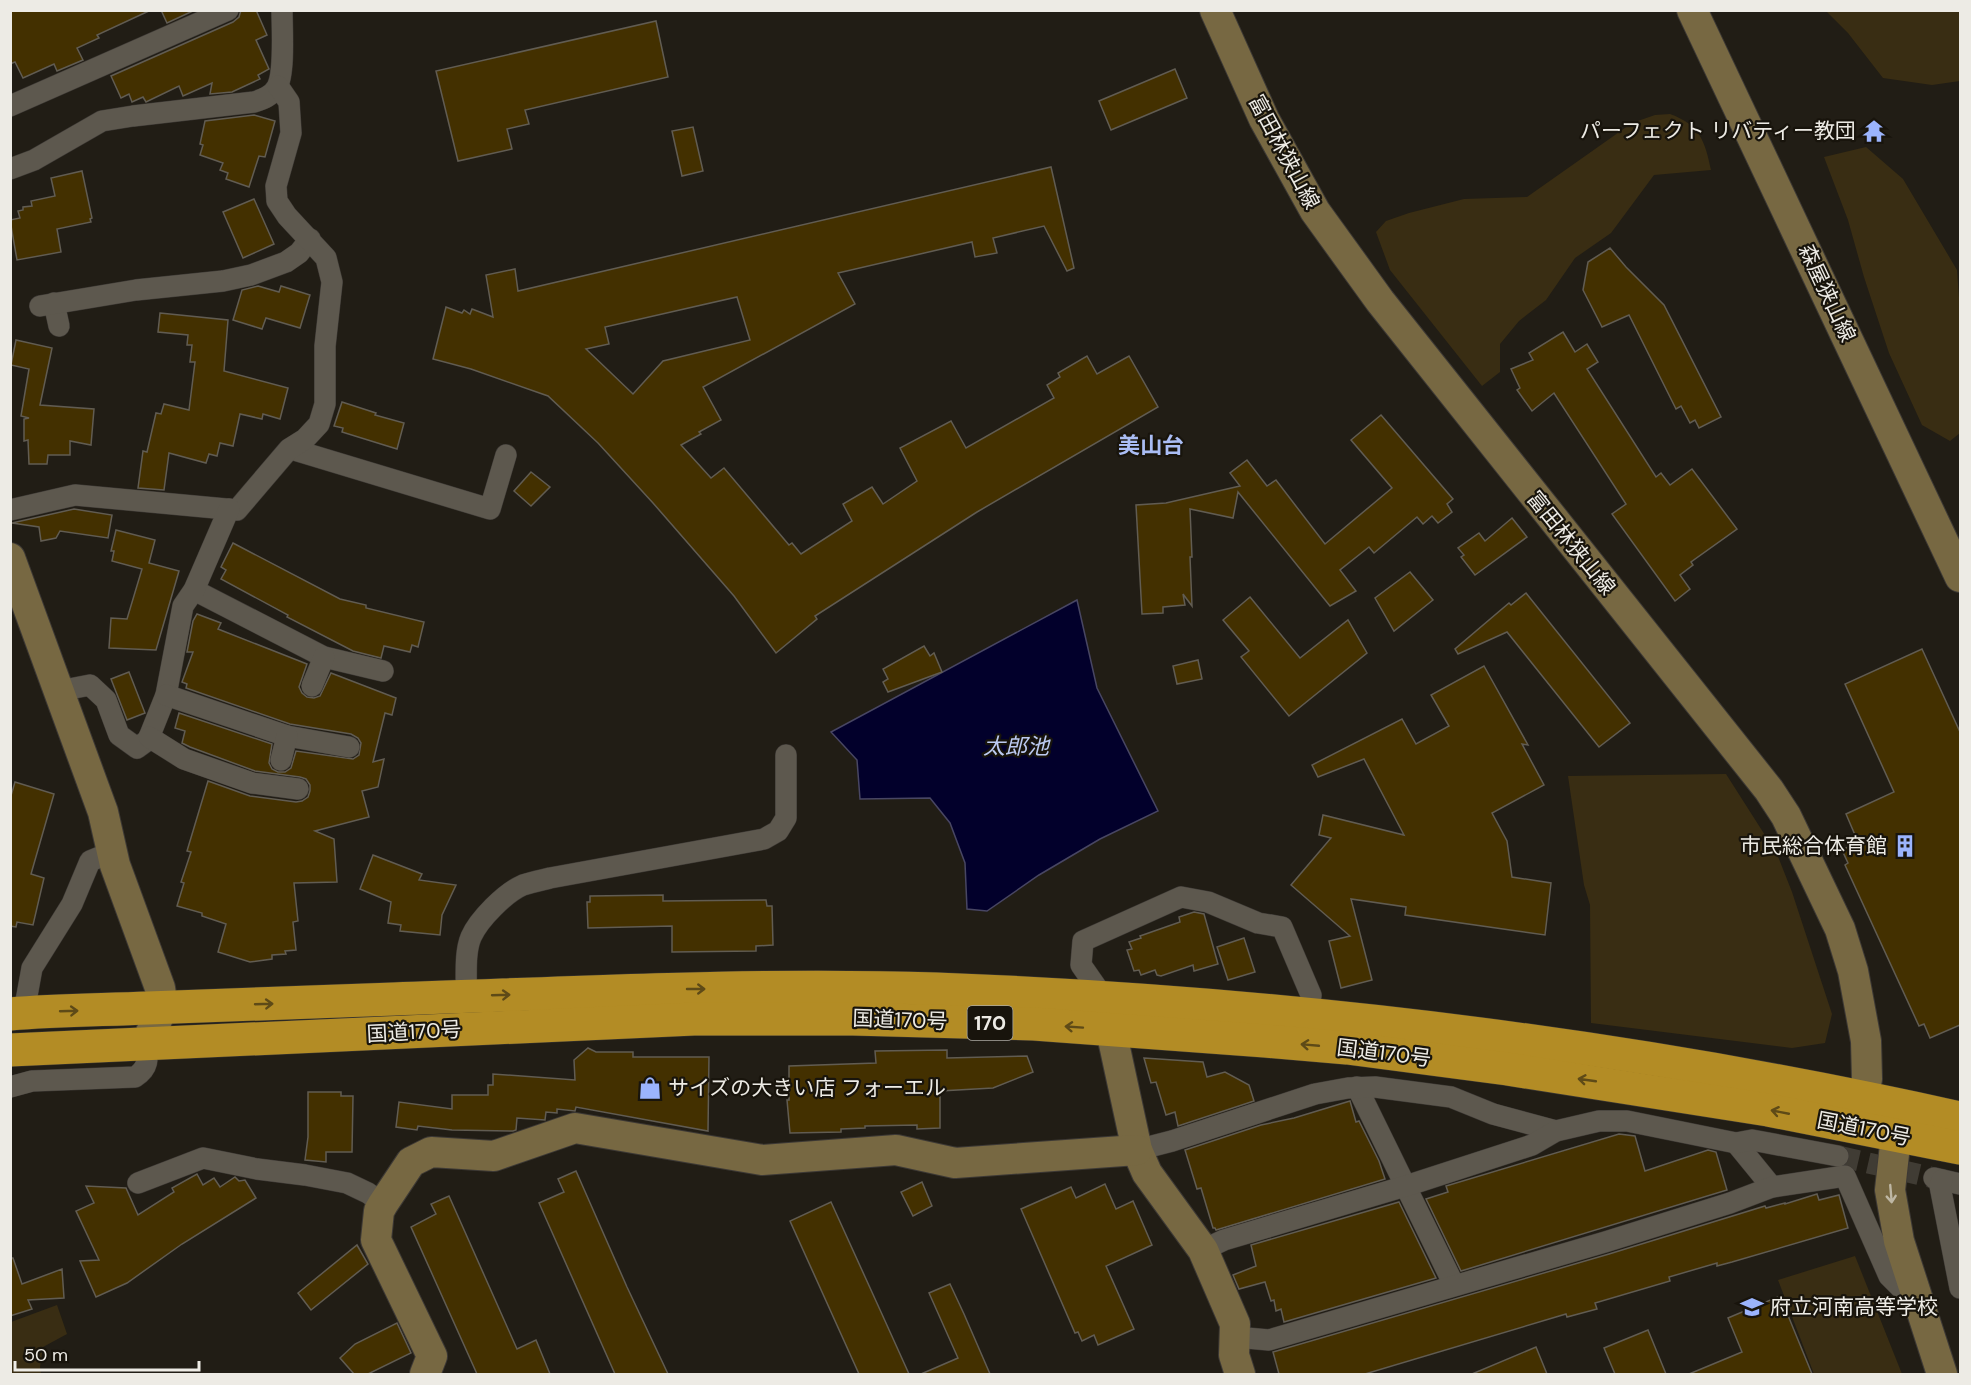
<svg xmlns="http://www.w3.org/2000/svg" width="1971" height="1385" font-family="'DM Sans','Noto Sans JP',sans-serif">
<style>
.green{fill:#392d13}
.water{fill:#02002b;stroke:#484663;stroke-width:1.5}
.building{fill:#433000;stroke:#615c52;stroke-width:1.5;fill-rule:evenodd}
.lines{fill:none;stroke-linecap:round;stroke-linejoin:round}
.street-tunnel{stroke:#403c34;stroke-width:21;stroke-dasharray:21 10;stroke-linecap:butt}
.street-casing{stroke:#3d3935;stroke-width:22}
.secondary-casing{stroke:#3d3935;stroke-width:32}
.highway-casing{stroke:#3d3935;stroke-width:34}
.street{stroke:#5d584e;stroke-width:21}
.secondary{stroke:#776842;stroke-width:30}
.highway{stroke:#b38c25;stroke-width:33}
.oneway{stroke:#5e4a17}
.oneway2{stroke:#beb7a4}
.labels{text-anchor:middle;stroke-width:4.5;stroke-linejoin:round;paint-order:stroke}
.shield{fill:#18140c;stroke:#adaaa4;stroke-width:1.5}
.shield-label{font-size:20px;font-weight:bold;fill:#edebe5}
.poi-label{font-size:21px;fill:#edebe5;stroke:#18140c;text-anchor:end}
.street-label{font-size:21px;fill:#edebe5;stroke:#18140c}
.neighbourhood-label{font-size:22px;font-weight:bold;fill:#aabdf4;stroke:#18140c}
.water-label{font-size:22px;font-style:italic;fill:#bccaf1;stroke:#18140c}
</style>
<rect width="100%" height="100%" fill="#211d15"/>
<g class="green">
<path d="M1826 11H1960V81L1932 85 1883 78 1848 33Z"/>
<path d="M1670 114C1700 125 1705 141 1711 170L1654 175 1611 233 1575 258 1546 300 1519 321 1500 344V372L1482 386 1390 270 1376 232 1386 221 1409 213 1464 199 1527 197 1632 123 1655 115Z"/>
<path d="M1866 147 1903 179 1957 270 1960 311V433L1950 441 1922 425 1889 353 1864 277 1848 220 1824 157Z"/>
<path d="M1726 774 1777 854 1792 892 1832 1014 1825 1043 1792 1048 1591 1023 1590 905 1584 885 1568 776Z"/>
<path d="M1855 1256 1902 1374H1814L1778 1280Z"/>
<path d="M57 1305 67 1334 43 1347 40 1367 41 1374H11V1322Z"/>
</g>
<path class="water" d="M1077 600 1097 688 1158 811 1100 839 1039 875 987 911 967 909 965 863 950 823 930 798 860 799 857 760 831 732Z"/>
<g class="building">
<path d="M10 10H151L97 35 99 38 77 48 83 60 57 71 54 64 23 78 15 62 10 64Z"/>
<path d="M161 10H195L167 23Z"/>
<path d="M241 10H256L267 35 256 40 269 69 258 75 260 79 232 92 210 94 212 83 183 96 179 86 146 102 143 97 132 102 129 94 121 98 111 76 233 22 239 17Z"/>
<path d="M656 21 668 77 525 110 529 124 507 129 512 149 458 161 436 71Z"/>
<path d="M1175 69 1187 98 1111 130 1099 101Z"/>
<path d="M254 115 275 121 265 157 259 156 249 187 226 179 228 173 220 170 223 163 200 155 203 145 200 144 205 121Z"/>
<path d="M693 127 703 171 682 176 672 131Z"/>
<path d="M1051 167 1074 268 1067 271 1044 226 993 238 997 253 975 257 972 242 838 273 855 304 703 387 721 420 699 432 701 434 681 445 711 478 724 468 789 545 792 543 801 554 852 521 843 504 872 487 883 504 917 481 900 448 951 421 966 448 1054 398 1047 385 1060 377 1058 373 1087 356 1097 374 1129 356 1158 407 977 512 815 616 817 619 776 653 734 596 653 503 598 443 548 396 471 369 433 359 446 307 462 313 464 310 470 314 472 309 493 317 486 275 515 269 518 291ZM737 297 750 340 663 361 633 394 586 349 609 344 605 327Z"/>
<path d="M82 171 92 218 90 219 91 222 57 229 61 252 17 260 10 220 20 218 18 211 23 210V207L32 206 31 201 55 196 51 178Z"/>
<path d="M254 199 274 244 243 258 223 212Z"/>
<path d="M1610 248 1626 267 1664 305 1721 417 1699 428 1695 420 1690 423 1681 406 1676 409 1629 315 1602 327 1583 290 1588 262Z"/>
<path d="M258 286 279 292 281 286 310 295 300 328 266 318 262 329 233 320 242 290Z"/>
<path d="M160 313 228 320 224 371 288 388 280 419 263 414 262 419 240 414 233 446 220 443 217 456 209 454 206 463 169 453 164 490 138 488 143 451 147 452 156 413 161 414 164 404 189 410 195 362H190L192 345H187L188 335 158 332Z"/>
<path d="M1563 332 1575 352 1587 344 1598 362 1587 369 1656 477 1661 473 1670 485 1692 469 1737 529 1691 562 1693 565 1680 575 1690 589 1675 601 1612 514 1626 504 1554 393 1532 411 1517 390 1520 388 1511 369 1533 360 1529 353Z"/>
<path d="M16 340 52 348 40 405 94 409 91 445 70 441V455H48L47 464H29L28 440 24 441V419L29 418 21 416 29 369 11 365Z"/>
<path d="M342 402 376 413 375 415 404 423 397 449 342 432 343 428 334 426Z"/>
<path d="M1381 415 1453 499 1447 504 1452 512 1438 523 1432 516 1423 524 1417 517 1374 553 1369 547 1340 570 1356 591 1330 606 1238 492 1233 518 1190 509 1192 557H1190L1192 606 1183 594 1185 605 1163 607V613L1142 614 1136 505 1166 503 1240 486 1230 473 1247 460 1267 486 1276 480 1325 544 1392 488 1351 440Z"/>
<path d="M531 472 550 487 531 506 514 491Z"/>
<path d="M74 509 112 515 108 538 60 531 56 538 41 541 39 527 12 523Z"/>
<path d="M1512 518 1527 537 1475 575 1461 557 1464 555 1458 548 1479 533 1485 541Z"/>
<path d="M116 530 155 540 149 563 179 571 156 650 109 648 111 618 127 619 142 569 112 561 114 551H111Z"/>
<path d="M233 543 340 599 366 605V608L424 622 418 647 412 645 410 652 384 646 381 658 353 651 287 617 288 615 221 579 226 570 221 567Z"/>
<path d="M1410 572 1433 600 1394 631 1375 598Z"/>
<path d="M1526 593 1630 723 1599 747 1507 632 1458 654 1455 649 1509 603 1511 605Z"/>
<path d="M1250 597 1300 658 1348 620 1367 653 1289 716 1241 657 1249 651 1223 620Z"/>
<path d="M197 614 221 623 218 629 307 664 299 687 302 693 307 697 314 698 320 696 331 673 396 698 392 715 385 713 373 762 384 759 378 787 362 791 369 817 315 831 334 839 337 882 294 883 298 921 293 922 296 950 285 951 286 954 272 955V959L250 962 218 952 226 924 202 916V913L177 906 184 883 181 882 191 852 187 851 208 781 250 796 296 802 302 801 308 797 310 791V785L306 779 300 777 255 771 190 747 182 743 185 731 175 728 179 713 272 744 269 763 272 769 278 772H285L291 768 296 751 353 759 359 755 361 743 358 738 351 734 290 724 186 688 187 684 182 682 193 652H187L193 621Z"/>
<path d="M924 646 930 656 934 653 942 672 888 692 883 682 888 679 883 669Z"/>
<path d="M1922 649 1960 732V1025L1930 1038 1924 1024 1919 1026 1845 865 1848 863 1842 850 1858 842 1846 814 1894 792 1845 684Z"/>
<path d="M1198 660 1202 679 1177 684 1173 666Z"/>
<path d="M1484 666 1528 745 1522 744 1544 785 1492 813 1507 841 1512 877 1551 883 1545 935 1405 915 1406 907 1351 899 1372 980 1341 988 1329 941 1350 936 1291 885 1331 838 1319 835 1323 815 1404 835 1364 759 1318 777 1312 765 1402 719 1416 744 1449 726 1431 695Z"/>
<path d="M129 672 145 713 127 720 111 679Z"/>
<path d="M15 782 54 794 31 874 44 878 33 925 17 922 16 927 10 926V799Z"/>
<path d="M373 855 422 874 419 880 456 885 442 915 440 935 400 931 401 925 388 923 391 902 360 889Z"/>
<path d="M663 895V901L766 900 767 906H772L773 945 756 946V951L672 952V926L588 928 587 902H590V896Z"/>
<path d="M1194 912 1204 914 1218 964 1194 971 1193 965 1161 976 1157 975 1155 970 1141 975 1139 970 1134 971 1127 950 1132 949 1129 942 1141 938 1140 936 1180 922 1179 917Z"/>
<path d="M1244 938 1255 972 1228 980 1217 947Z"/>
<path d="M588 1048 596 1052H633V1057H709L708 1131 576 1107 575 1111 557 1109V1113L546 1112 545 1120 517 1118 516 1130 513 1131 452 1130 418 1126 417 1130 396 1127 399 1102 452 1109V1095H488V1085H493V1074L575 1080 574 1060Z"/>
<path d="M947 1050V1058L1027 1056 1033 1072 993 1088 940 1091V1128L917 1129V1125L865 1126V1128L841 1129V1132L790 1133 787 1100H789V1066L876 1063 875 1051Z"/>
<path d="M1144 1058 1203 1062 1207 1077 1225 1072 1249 1085 1254 1101 1178 1126 1175 1112 1166 1115 1156 1082 1151 1083Z"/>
<path d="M308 1092H341V1096H353L352 1152H326V1162L305 1160 308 1137Z"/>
<path d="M1350 1101 1356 1122 1359 1121 1379 1161 1385 1179 1216 1230 1215 1228H1213L1201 1188 1197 1189 1185 1150 1261 1125 1294 1118Z"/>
<path d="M1619 1134 1635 1136 1645 1171 1708 1150 1716 1152 1727 1190 1461 1271 1426 1199 1448 1192 1446 1186Z"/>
<path d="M576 1171 627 1287 668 1374H615L539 1203 564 1192 558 1179Z"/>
<path d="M197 1174 203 1185 214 1178 220 1187 235 1177 239 1181 245 1180 256 1198 182 1244 127 1283 96 1297 80 1261 99 1260 76 1211 94 1203 86 1186 126 1188 138 1215 174 1192 172 1188Z"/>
<path d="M922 1182 932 1206 913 1216 901 1192Z"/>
<path d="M1105 1184 1116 1209 1133 1201 1152 1245 1106 1266 1134 1329 1098 1345 1094 1335 1082 1341 1078 1332 1075 1333 1021 1209 1071 1187 1076 1198Z"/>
<path d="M1817 1194 1819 1200 1839 1195 1848 1228 1732 1262 1717 1266V1263L1669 1277 1670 1281 1595 1303 1597 1309 1567 1317 1566 1314 1365 1374H1279L1273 1352 1609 1254 1765 1206 1766 1208 1785 1203V1204Z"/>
<path d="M449 1196 517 1349 536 1340 550 1374H477L411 1227 436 1214 431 1204Z"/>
<path d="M831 1202 881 1312 909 1374H859L790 1221Z"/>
<path d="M1399 1202 1436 1278 1284 1322 1281 1309 1276 1311 1274 1300 1271 1301 1265 1282 1239 1289 1233 1275 1256 1266 1251 1245Z"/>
<path d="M357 1245 368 1264 311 1310 298 1293Z"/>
<path d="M10 1258H13L22 1284 62 1269 64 1298 28 1300 32 1309 10 1316Z"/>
<path d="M950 1284 964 1314 990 1374H921L958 1358 929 1293Z"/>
<path d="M1780 1296 1812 1374H1689L1742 1352 1728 1318Z"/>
<path d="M397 1323 411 1353 368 1374H354L340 1358 355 1344Z"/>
<path d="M1648 1330 1666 1374H1615L1604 1348Z"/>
<path d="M1536 1347 1547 1374H1472Z"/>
</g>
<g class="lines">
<path class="street-tunnel" d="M1838 1156 1934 1178"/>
<g class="street-casing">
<g id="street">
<path d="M10 106 228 10"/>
<path d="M10 169 34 160 102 121 133 116 254 102C263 99 272 96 277 87 285 73 282 28 282 10"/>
<path d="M54 303 59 326"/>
<path d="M40 306 136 290 223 281 251 275 286 262 299 253 310 239"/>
<path d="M291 449 490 509 506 455"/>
<path d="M10 510 75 495 237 510 289 449 305 439 319 424 325 404V346L332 282 326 258 287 216 277 201 276 186 291 133 289 102 278 86"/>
<path d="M194 590 324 657 383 671"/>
<path d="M312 686 324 657"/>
<path d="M59 691 90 685 106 700 119 735 137 748 148 740 166 695 183 606 194 590 229 509"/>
<path d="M166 695 287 736 349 747"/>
<path d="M149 737 184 759 252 783 298 789"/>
<path d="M281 760 287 736"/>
<path d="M466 997C467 978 464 954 471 937 479 919 505 893 523 885 532 882 542 880 550 878L764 839 778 831 786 818V755"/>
<path d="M1105 1004 1104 998 1081 965 1083 941 1181 897 1208 902 1258 923 1282 927 1311 995 1309 1014"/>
<path d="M24 1012 32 968 72 904 90 861 112 852"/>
<path d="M10 1087 32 1081 135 1077C149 1068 148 1059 146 1043"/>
<path d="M1357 1087 1454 1285"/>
<path d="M1736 1143 1772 1187"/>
<path d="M1137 1150 1172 1141 1315 1094 1348 1088 1375 1087 1451 1097 1493 1114 1556 1131"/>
<path d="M1934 1178 1960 1184"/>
<path d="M1942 1180 1940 1186 1960 1288"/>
<path d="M138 1183 203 1158 257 1169 305 1175 347 1183 368 1193 383 1204"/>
<path d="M1203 1250 1224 1240 1409 1185 1532 1145 1556 1131 1599 1121H1627L1736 1143 1752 1140 1838 1156"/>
<path d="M1235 1337 1269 1340 1605 1242 1730 1203 1772 1187 1845 1176 1889 1276 1902 1289 1914 1291"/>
</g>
</g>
<g class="secondary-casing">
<g id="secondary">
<path d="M1215 10 1264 119 1315 211 1380 301 1769 790 1786 816 1840 929 1853 971 1866 1041 1867 1079 1863 1096"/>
<path d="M1692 10 1960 577"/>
<path d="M10 558 103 812 115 865 160 988 163 1007 146 1043"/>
<path d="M1111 1030 1137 1150 1147 1173 1203 1250 1235 1324 1234 1355 1240 1374"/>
<path d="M1896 1136 1890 1190 1899 1241 1942 1374"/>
<path d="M425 1374 432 1356 376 1240 379 1211 383 1204 411 1162 431 1152 494 1156 575 1128 762 1160 896 1150 955 1163 1137 1150"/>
</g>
</g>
<g class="highway-casing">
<g id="highway">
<path d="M10 1014C56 1010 102 1010 148 1008 230 1005 312 1002 394 999 575 993 755 983 936 989 1280 1002 1624 1043 1960 1118"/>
<path d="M10 1050 694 1019H853L1034 1024 1265 1041 1347 1048 1507 1069 1768 1110 1960 1148"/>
</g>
</g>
<use href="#street" class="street"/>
<use href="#secondary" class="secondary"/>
<use href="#highway" class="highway"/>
</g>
<defs><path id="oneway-shaft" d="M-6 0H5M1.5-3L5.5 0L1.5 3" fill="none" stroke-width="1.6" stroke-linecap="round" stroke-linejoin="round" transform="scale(1.5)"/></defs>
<g class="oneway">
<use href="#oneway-shaft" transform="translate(696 989)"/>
<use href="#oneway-shaft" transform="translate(501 995) rotate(-2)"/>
<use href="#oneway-shaft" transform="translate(264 1004) rotate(-2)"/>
<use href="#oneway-shaft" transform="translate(69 1011) rotate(-2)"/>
<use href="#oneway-shaft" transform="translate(1074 1027) rotate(-176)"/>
<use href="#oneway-shaft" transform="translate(1310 1045) rotate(-175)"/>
<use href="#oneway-shaft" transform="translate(1587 1080) rotate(-172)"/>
<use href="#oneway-shaft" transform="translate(1780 1112) rotate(-169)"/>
</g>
<use class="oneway2" href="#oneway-shaft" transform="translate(1891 1194) rotate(85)"/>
<defs>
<g id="temple-bare" transform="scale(1.8)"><path d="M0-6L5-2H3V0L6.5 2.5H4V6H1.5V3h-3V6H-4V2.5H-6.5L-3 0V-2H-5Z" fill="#9bb4fd" stroke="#18140c" stroke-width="2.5" paint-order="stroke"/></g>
<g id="building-bare" transform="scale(1.8)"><path d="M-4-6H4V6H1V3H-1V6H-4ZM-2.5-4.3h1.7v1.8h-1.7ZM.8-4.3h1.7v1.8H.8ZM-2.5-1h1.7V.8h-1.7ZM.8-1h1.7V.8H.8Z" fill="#9bb4fd" stroke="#18140c" stroke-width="2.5" paint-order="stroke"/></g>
<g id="shop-bare" transform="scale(1.8)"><path d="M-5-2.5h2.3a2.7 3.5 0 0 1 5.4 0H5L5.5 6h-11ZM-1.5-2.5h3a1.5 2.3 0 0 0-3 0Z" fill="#9bb4fd" stroke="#18140c" stroke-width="2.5" paint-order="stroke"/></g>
<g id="school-bare" transform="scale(1.8)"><path d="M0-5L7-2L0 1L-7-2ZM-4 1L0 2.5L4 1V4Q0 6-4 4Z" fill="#9bb4fd" stroke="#18140c" stroke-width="2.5" paint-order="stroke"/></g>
</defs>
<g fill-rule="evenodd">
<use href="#temple-bare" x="1874" y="131"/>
<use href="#building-bare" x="1905" y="846"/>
<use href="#shop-bare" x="650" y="1088"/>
<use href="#school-bare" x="1752" y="1307"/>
</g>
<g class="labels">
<rect class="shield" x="967.5" y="1006" width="45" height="34" rx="4.5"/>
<g class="shield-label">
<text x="990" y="1030">170</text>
</g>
<g class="poi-label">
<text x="1856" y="138">パーフェクト リバティー教団</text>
<text x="1887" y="853">市民総合体育館</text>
<text x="668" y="1095" text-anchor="start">サイズの大きい店 フォーエル</text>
<text x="1770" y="1314" text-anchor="start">府立河南高等学校</text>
</g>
<g class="street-label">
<text transform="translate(1284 152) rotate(62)" y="7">富田林狭山線</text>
<text transform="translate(1827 293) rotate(65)" y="7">森屋狭山線</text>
<text transform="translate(1571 543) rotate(51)" y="7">富田林狭山線</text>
<text transform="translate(900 1020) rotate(2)" y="7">国道170号</text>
<text transform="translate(414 1032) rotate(-3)" y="7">国道170号</text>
<text transform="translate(1384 1053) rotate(7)" y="7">国道170号</text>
<text transform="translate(1864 1129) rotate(11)" y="7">国道170号</text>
</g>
<g class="neighbourhood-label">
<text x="1151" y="453">美山台</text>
</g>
<g class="water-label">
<text x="1016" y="754">太郎池</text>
</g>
</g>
<rect width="1971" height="1385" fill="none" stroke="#edebe5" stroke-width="24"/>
<path d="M15 1361v9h184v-9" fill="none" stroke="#edebe5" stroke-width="3"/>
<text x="24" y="1361" font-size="18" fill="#edebe5" stroke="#18140c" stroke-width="4.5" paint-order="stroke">50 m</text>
</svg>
